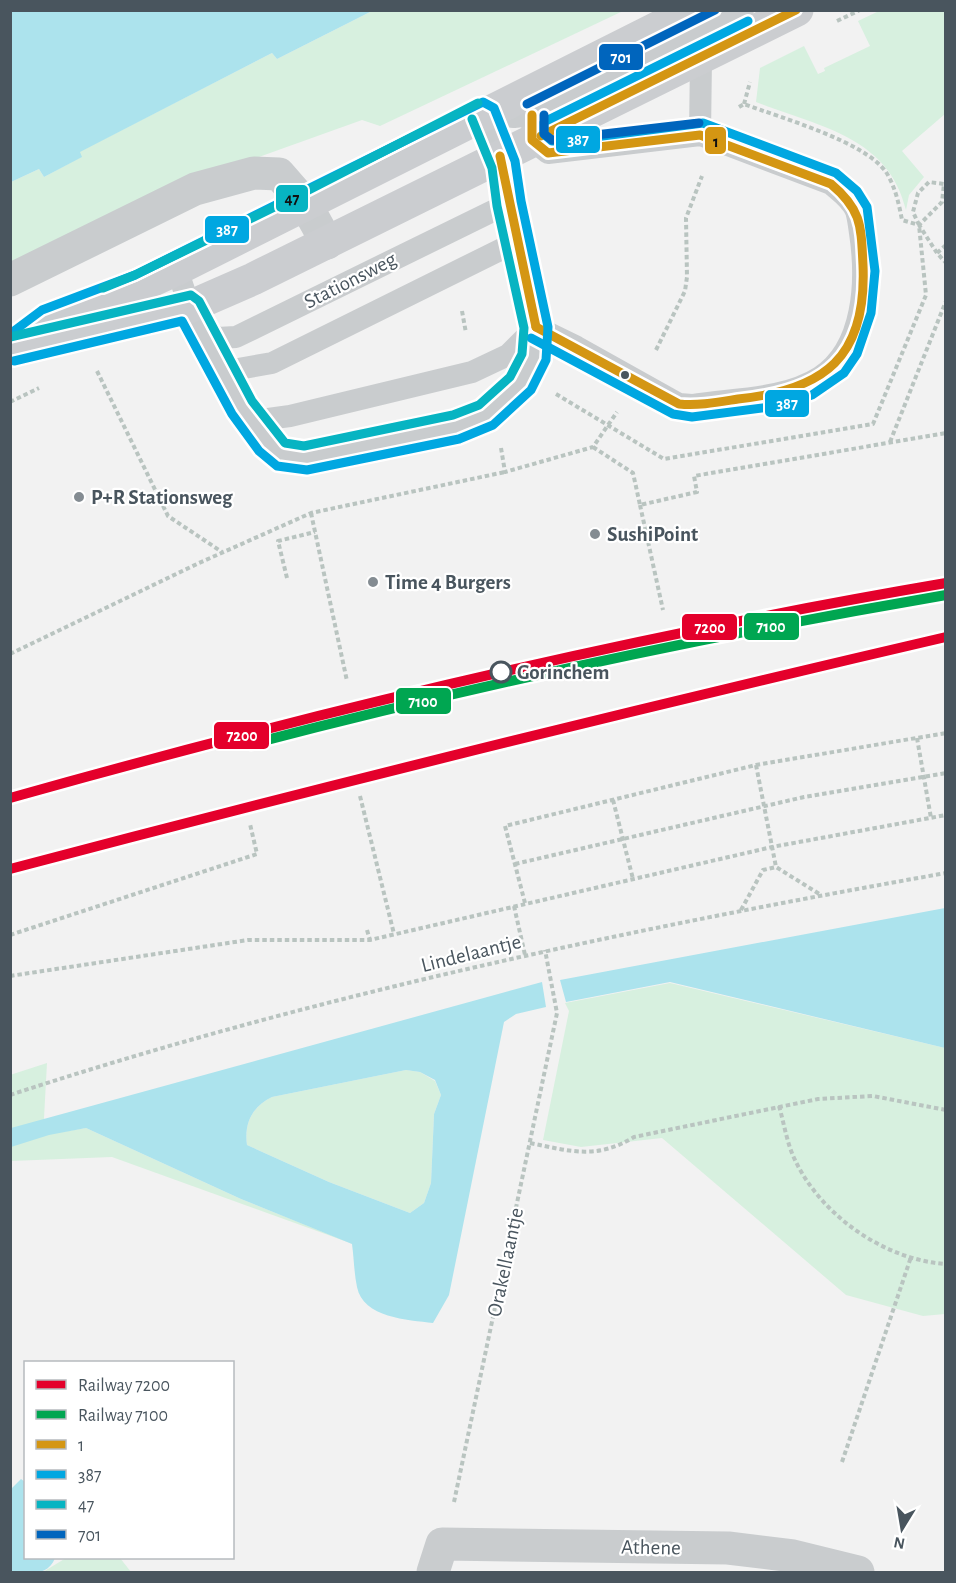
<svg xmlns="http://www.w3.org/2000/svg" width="956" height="1583" font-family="'Alegreya Sans',sans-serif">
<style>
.green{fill:#d7f0df}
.water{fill:#ace3ed;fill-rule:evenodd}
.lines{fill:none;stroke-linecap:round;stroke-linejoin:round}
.path{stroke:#b9c4c0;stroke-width:4;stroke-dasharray:4.5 3;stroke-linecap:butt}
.lane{stroke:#c9ccce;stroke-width:22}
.street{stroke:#c9ccce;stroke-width:33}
.secondary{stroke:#cbcdd0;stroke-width:33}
.bus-1-casing{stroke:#fff;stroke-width:14}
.bus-2-casing{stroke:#fff;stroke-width:14}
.bus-3-casing{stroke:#fff;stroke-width:14}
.bus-4-casing{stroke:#fff;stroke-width:14}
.bus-1{stroke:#d49613;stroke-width:9}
.bus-2{stroke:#00a7e1;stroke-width:9}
.bus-3{stroke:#07b4c2;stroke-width:9}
.bus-4{stroke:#0065bd;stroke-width:9}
.rail-1-casing{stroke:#fff;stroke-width:15}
.rail-2-casing{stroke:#fff;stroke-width:15}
.rail-1{stroke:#e4002b;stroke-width:10}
.rail-2{stroke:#00a651;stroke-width:10}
.bus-dot{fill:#49555e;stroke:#fff;stroke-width:2}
.poi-dot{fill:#848c92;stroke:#fff;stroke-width:2}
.stop-dot{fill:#fff;stroke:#49555e;stroke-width:3}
.labels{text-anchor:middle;stroke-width:4.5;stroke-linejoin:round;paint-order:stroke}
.street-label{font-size:21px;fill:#49555e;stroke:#fff}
.poi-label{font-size:21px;font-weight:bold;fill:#49555e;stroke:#fff;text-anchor:start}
.stop-label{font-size:21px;font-weight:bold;fill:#49555e;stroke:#fff;text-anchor:start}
.line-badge{stroke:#fff;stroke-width:2}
.badge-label{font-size:16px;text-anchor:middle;font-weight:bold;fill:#fff}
.pale-badge-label{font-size:16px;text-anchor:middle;font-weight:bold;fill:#111}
</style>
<rect width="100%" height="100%" fill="#f2f2f2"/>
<g class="green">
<path d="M372 11H623L380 126 362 120 195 180 11 273V182L39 169 44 177 81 157 79 152 272 53 277 59Z"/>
<path d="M879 11H945V114L902 151 924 177 909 195 906 210C888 136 819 127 756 102L760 68 804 46 818 74 825 71 824 68 870 46 858 21Z"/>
<path d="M670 983 945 1048V1314L923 1316 846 1295 662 1138 581 1147 543 1140 569 1011 565 1003Z"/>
<path d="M47 1063 44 1118 49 1134 86 1128 241 1199 353 1244 112 1157 11 1161 10 1075Z"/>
<path d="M406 1070 420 1072 435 1081 441 1095 434 1114 431 1183 424 1203 410 1213 329 1182 247 1145C244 1123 252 1107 272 1097Z"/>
<path d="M66 1558H120L131 1572H43Z"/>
</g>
<g class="water">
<path d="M10 11 11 10 372 11 277 59 272 53 80 152 82 157 44 177 39 169 11 182Z"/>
<path d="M945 908V1048L670 982 566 1002 560 980Z"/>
<path d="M542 982 546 1007 516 1014 504 1022 449 1295 433 1323C408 1320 363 1318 357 1287 354 1273 354 1258 352 1244L241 1199 86 1128 49 1135 11 1147V1128ZM406 1070 420 1072 435 1080 441 1095 434 1114 431 1183 424 1203 410 1213 329 1182 247 1145C244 1123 252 1107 272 1097Z"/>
<path d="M21 1479 25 1482 26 1558H55C48 1577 28 1573 11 1572V1489Z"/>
</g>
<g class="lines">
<g class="path">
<path d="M837 21 860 10"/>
<path d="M744 104 750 82"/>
<path d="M739 107 744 104C781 118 864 141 886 172 895 186 899 204 902 220L919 225 937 253"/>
<path d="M946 245 937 253 946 263"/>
<path d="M462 311 466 333"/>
<path d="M656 350 685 291 687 277 686 218 702 176"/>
<path d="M97 371 168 516 222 552"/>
<path d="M556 394 664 459 873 424 926 295 919 225 913 212 918 193 929 182 944 184 942 202 919 225"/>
<path d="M10 402 39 388"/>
<path d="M890 442 946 301"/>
<path d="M593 447 633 473 640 505 697 492 694 476 946 433"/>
<path d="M501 448 505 472 593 447 617 412"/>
<path d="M640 505 663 610"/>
<path d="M311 513 347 681"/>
<path d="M287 578 278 541 315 532"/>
<path d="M10 654 199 563 311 513 505 472"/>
<path d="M917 738 931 818"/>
<path d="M756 765 776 867"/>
<path d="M360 796 394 934"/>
<path d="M613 800 633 879"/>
<path d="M515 864 804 797 946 773"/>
<path d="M525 903 505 826 756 765 946 733"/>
<path d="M514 906 525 955"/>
<path d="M741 910 763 870 776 867 821 895"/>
<path d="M367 930 370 940"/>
<path d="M10 935 257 854 250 824"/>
<path d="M10 976 248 940H370L772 847 946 815"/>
<path d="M10 1095C315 995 630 929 946 873"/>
<path d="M779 1106C784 1123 787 1144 795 1160 821 1215 884 1260 946 1264"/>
<path d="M530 1143C570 1151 596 1160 634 1137L818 1099 873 1096 946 1110"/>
<path d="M842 1462 911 1257"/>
<path d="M454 1502 557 1013 545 950"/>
</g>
<g class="lane">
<path d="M532 130V140L548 153 700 135 717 141 831 184C840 192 851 199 856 211 858 217 859 226 860 233 867 280 865 348 820 377 784 400 734 398 692 405L679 404 577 347 536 327"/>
<path d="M700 135 701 58"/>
<path d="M177 269 193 317 221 372 263 440 280 454 305 458 457 427 486 415 520 384 534 357 536 327 509 203 504 165 483 114 514 117 532 115 743 10"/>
<path d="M196 320 217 338 236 337 509 203"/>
<path d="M221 372 272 363 518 241"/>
<path d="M252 421 290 416 472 372 508 355 536 327"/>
</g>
<g class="street">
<path d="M10 280 195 189 254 173 279 174 306 205 327 243"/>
<path d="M433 1572 442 1544 728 1548 793 1556 858 1572"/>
</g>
<g class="secondary">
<path d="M46 323 140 286 177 269 693 10"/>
<path d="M10 350 20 346 189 307 253 279 797 10"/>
</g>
<g class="bus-1-casing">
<g id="bus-1">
<path d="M532 115V140L548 153 700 135 831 184C862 210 861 226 863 265 867 357 825 390 738 399 719 402 699 406 679 404L536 327"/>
<path d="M541 136 796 10"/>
<path d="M500 156 536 327"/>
</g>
</g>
<g class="bus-2-casing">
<g id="bus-2">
<path d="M10 334 42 310 135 275 483 102 494 108 515 161 521 201 548 327 546 360 531 390 493 425 459 439 307 470 277 466 259 451 232 414 182 321 14 361"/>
<path d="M531 338 673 414 692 417 778 406 812 395 844 373 857 354 871 313 875 271 867 207 857 191 836 173 703 123 564 141H552L544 134V122L748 21"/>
</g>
</g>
<g class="bus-3-casing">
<g id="bus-3">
<path d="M103 288 135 275 301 194 478 103"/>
<path d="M10 337 191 295 199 301 252 401 285 443 304 446 453 415 479 405 510 377 522 354 524 328 497 206 492 168 472 119"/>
</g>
</g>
<g class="bus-4-casing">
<g id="bus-4">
<path d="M527 104 715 10"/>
<path d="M544 115V134L552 140 699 123"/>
</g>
</g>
<use href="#bus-1" class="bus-1"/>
<use href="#bus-2" class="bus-2"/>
<use href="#bus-3" class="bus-3"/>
<use href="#bus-4" class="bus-4"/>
<g class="rail-1-casing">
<g id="rail-1">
<path d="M10 798C319 711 629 637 946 583"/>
<path d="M10 869C321 787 632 710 946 637"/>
</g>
</g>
<g class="rail-2-casing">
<path id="rail-2" d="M251 744C481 684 712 635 946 595"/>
</g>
<use href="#rail-1" class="rail-1"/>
<use href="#rail-2" class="rail-2"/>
</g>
<circle class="bus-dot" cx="625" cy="375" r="5"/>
<g class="poi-dot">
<circle cx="79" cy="497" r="6"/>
<circle cx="595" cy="534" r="6"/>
<circle cx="373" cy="582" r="6"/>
</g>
<circle class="stop-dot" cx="501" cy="672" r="10"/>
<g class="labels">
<g class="street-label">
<text transform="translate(350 280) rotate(-27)" y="7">Stationsweg</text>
<text transform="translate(471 953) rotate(-14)" y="7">Lindelaantje</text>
<text transform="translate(505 1262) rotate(-78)" y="7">Orakellaantje</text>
<text transform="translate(651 1547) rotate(1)" y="7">Athene</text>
</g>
<g class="poi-label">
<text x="91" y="504">P+R Stationsweg</text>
<text x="607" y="541">SushiPoint</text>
<text x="385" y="589">Time 4 Burgers</text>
</g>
<g class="stop-label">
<text x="517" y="679">Gorinchem</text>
</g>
</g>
<g class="line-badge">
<rect x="598" y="43" width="46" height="28" rx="6" fill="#0065bd"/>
<rect x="555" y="125" width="46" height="29" rx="6" fill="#00a7e1"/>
<rect x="704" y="126" width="23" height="29" rx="6" fill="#d49613"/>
<rect x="275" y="184" width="34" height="29" rx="6" fill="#07b4c2"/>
<rect x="204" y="215" width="46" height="29" rx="6" fill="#00a7e1"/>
<rect x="764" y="389" width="46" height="29" rx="6" fill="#00a7e1"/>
<rect x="743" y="612" width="57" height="29" rx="6" fill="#00a651"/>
<rect x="681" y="613" width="57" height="28" rx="6" fill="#e4002b"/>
<rect x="395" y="687" width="57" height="28" rx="6" fill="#00a651"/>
<rect x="213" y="721" width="57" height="29" rx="6" fill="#e4002b"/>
</g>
<g class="badge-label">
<text x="621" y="63">701</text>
<text x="578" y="145">387</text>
<text x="227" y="235">387</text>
<text x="787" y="409">387</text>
<text x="771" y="632">7100</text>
<text x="710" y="633">7200</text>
<text x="423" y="707">7100</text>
<text x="242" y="741">7200</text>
</g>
<g class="pale-badge-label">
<text x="716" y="147">1</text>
<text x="292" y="204">47</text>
</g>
<rect width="956" height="1583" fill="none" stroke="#49555e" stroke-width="24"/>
<rect x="24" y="1361" width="210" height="198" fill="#ffffff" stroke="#b6bbbf" stroke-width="1.5"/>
<rect x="36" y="1380" width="30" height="9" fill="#e4002b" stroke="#b6bbbf" stroke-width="1.5"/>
<text x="78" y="1391" font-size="18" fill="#49555e">Railway 7200</text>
<rect x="36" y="1410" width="30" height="9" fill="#00a651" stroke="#b6bbbf" stroke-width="1.5"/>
<text x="78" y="1421" font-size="18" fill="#49555e">Railway 7100</text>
<rect x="36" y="1440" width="30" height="9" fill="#d49613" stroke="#b6bbbf" stroke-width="1.5"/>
<text x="78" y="1451" font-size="18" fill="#49555e">1</text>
<rect x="36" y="1470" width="30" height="9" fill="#00a7e1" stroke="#b6bbbf" stroke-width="1.5"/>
<text x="78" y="1481" font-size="18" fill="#49555e">387</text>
<rect x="36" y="1500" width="30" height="9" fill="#07b4c2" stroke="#b6bbbf" stroke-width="1.5"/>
<text x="78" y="1511" font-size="18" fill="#49555e">47</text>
<rect x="36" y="1530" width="30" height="9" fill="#0065bd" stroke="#b6bbbf" stroke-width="1.5"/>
<text x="78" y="1541" font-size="18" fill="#49555e">701</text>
<g transform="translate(902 1529) rotate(191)" stroke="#ffffff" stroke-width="4.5" paint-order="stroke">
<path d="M0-4.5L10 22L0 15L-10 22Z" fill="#49555e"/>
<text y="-9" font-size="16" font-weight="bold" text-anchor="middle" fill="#49555e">N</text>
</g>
</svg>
